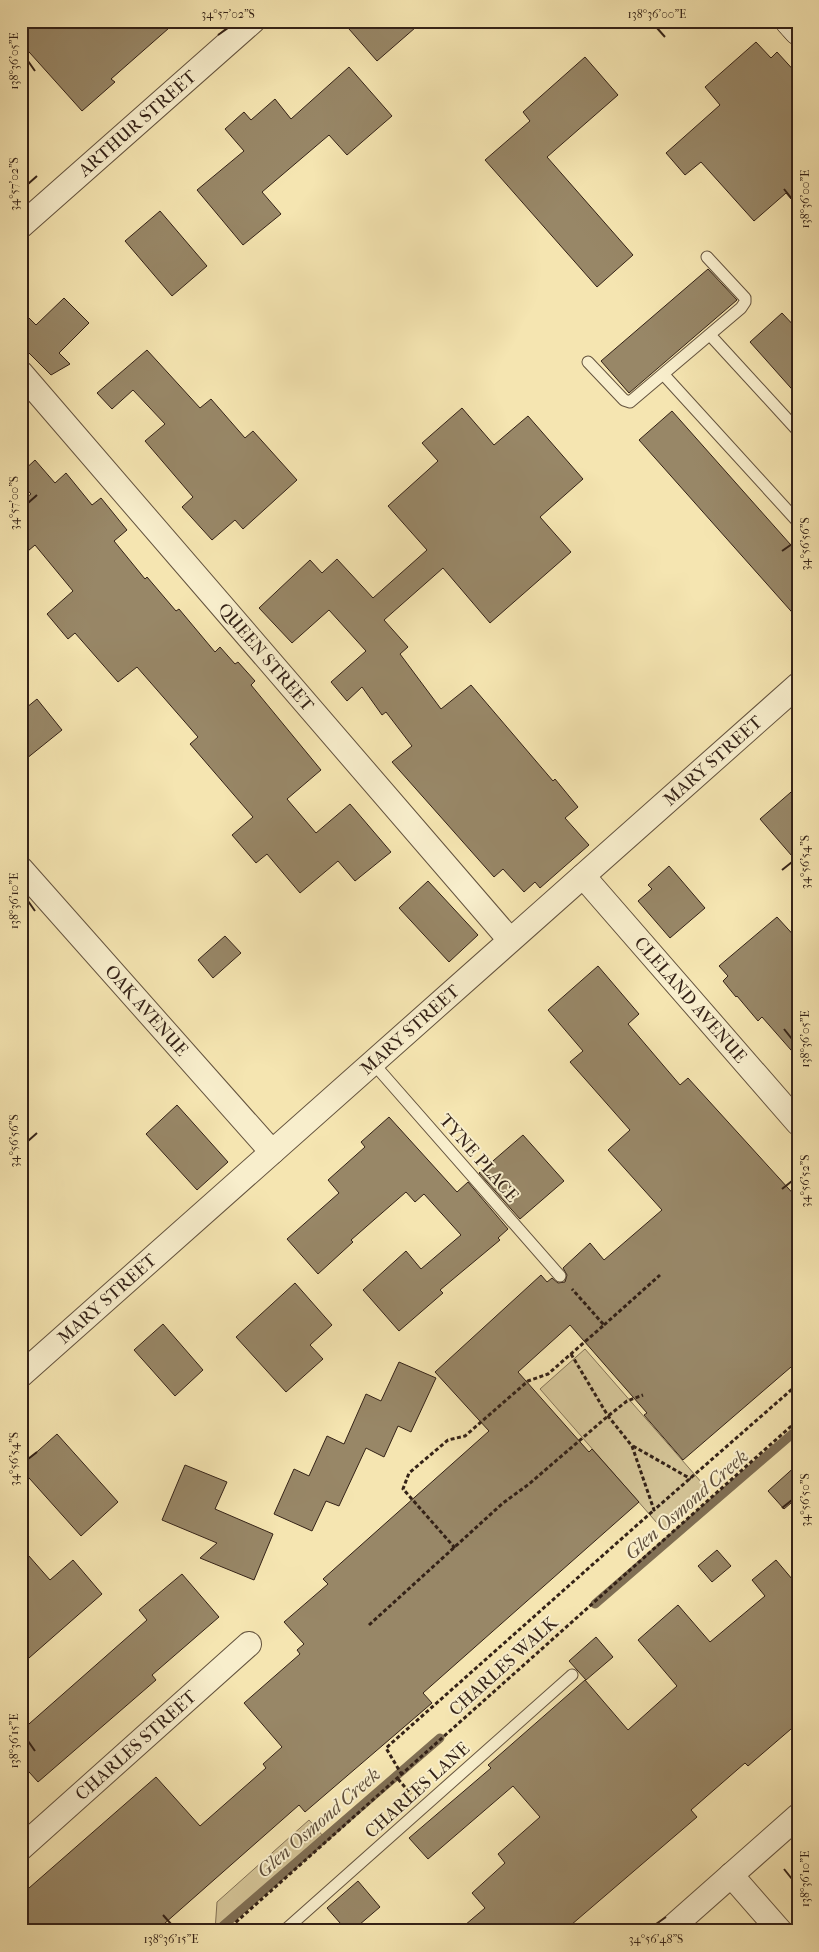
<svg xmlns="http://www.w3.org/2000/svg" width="819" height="1952" font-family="'IM FELL French Canon',serif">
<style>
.green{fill:#d4c497;stroke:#847357}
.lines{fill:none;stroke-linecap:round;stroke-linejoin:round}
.stream{stroke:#806f54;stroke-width:9}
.building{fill:#988767;stroke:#342217}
.lane-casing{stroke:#64533e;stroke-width:13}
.street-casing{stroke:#64533e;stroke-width:26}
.secondary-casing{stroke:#342217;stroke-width:29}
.path{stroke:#342217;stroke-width:3;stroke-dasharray:4 2.5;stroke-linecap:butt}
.lane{stroke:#f8eecc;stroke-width:11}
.street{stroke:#f8eecc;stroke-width:24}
.secondary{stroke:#f8eecc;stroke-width:28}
.ticks{fill:none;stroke:#342217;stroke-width:2}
.labels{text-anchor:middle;stroke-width:4;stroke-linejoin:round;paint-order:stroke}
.street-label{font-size:18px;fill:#342217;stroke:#f8eecc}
.water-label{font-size:19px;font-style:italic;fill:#604f3b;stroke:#f8eecc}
.neatline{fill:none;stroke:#342217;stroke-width:2}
.ticks-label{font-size:12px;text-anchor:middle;fill:#342217}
</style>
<rect width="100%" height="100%" fill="#f5e5b1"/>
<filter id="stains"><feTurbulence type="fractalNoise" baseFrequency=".004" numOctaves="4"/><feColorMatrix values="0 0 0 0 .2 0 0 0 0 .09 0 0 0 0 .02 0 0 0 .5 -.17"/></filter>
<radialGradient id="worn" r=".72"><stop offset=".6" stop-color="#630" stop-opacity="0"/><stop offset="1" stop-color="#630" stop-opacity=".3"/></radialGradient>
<g class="green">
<path d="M585 1349 709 1491 664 1531 540 1389Z"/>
<path d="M309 1820 323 1836 215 1931 217 1902Z"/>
</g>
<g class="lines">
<g class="stream">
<path d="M595 1604 798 1429"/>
<path d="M217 1931 440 1738"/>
</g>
</g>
<g class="building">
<path d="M21 21H177L111 79 115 82 82 111 21 43Z"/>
<path d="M342 21H423L377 61Z"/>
<path d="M756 42 771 58 777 52 798 75V207L786 193 754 221 701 162 685 175 666 153 720 105 705 87Z"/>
<path d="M585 57 618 95 547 157 633 255 597 287 485 160 530 121 523 112Z"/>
<path d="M349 67 392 116 347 155 329 135 262 192 281 214 243 245 197 190 244 151 225 129 244 112 251 120 275 99 291 119Z"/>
<path d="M160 211 207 266 172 296 125 241Z"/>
<path d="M708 269 737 300 629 393 601 361Z"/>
<path d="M64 298 89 323 59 353 70 364 51 375 21 345V310L36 325Z"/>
<path d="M782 313 798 330V396L750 342Z"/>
<path d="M147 350 200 408 211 399 245 438 253 431 297 480 243 529 235 520 212 540 182 507 193 497 145 441 165 424 133 390 112 409 97 393Z"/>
<path d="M462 408 494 445 528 416 583 479 540 517 571 552 490 623 443 568 384 620 408 647 400 654 441 709 471 685 553 781 555 779 578 807 565 818 589 845 540 888 535 882 524 892 503 869 494 877 392 762 412 746 386 712 382 715 362 687 347 701 331 682 366 651 329 610 292 643 259 608 310 560 322 573 337 559 373 598 427 550 388 506 438 461 422 443Z"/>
<path d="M672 411 798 553V619L639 440Z"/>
<path d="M35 460 55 483 66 473 92 505 101 498 127 530 114 541 145 579 147 577 176 611 179 609 215 652 220 647 235 664 238 662 255 681 251 685 321 770 287 799 316 833 350 804 391 852 355 881 338 861 300 893 267 854 256 863 232 835 253 817 190 744 198 737 137 667 118 682 75 633 68 639 47 614 73 591 35 545 21 557V502L31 494 21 483V473Z"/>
<path d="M37 699 62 730 21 763V712Z"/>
<path d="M798 786V863L760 819Z"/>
<path d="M669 866 705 908 670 938 638 901 652 889 648 885Z"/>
<path d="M428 881 478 935 449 962 399 908Z"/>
<path d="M777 917 798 940V1058L762 1017 758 1021 737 996 736 997 723 981 728 976 719 966Z"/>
<path d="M225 936 241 953 213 978 198 960Z"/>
<path d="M598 966 639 1014 628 1024 680 1085 688 1078 798 1199V1361L683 1460 644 1415 647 1413 570 1325 518 1372 589 1452 592 1449 639 1502 423 1693 432 1703 305 1812 299 1805 156 1931H33L21 1917V1895L156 1777 200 1826 266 1768 263 1764 282 1747 244 1703 300 1654 297 1650 304 1644 284 1622 328 1584 323 1579 489 1431 435 1372 541 1275 547 1282 552 1278 558 1283 565 1282 567 1275 563 1268 590 1243 604 1260 662 1210 608 1150 630 1130 570 1062 583 1051 548 1010Z"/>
<path d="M177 1105 228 1162 197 1190 146 1134Z"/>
<path d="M389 1117 457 1192 468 1182 508 1229 498 1238 500 1240 440 1290 443 1293 399 1331 363 1290 406 1251 421 1269 461 1235 424 1194 415 1202 406 1192 351 1240 353 1242 318 1274 287 1239 339 1193 328 1180 365 1147 361 1142Z"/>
<path d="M523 1135 564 1181 520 1219 479 1173Z"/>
<path d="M295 1283 332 1325 310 1345 323 1359 286 1392 236 1337Z"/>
<path d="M163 1324 203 1370 175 1396 134 1350Z"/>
<path d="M399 1362 436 1378 411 1432 398 1426 384 1457 366 1448 339 1506 326 1501 312 1531 274 1514 294 1469 309 1476 327 1436 344 1444 366 1394 381 1401Z"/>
<path d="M57 1434 118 1502 81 1536 21 1469V1466Z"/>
<path d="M798 1464V1497L784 1509 768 1491Z"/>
<path d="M185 1465 227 1482 215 1509 273 1534 254 1580 200 1558 217 1543 162 1520Z"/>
<path d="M21 1547 50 1580 73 1560 102 1594 21 1665Z"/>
<path d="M717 1550 731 1566 712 1582 698 1566Z"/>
<path d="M776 1560 798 1586V1723L748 1766 745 1763 691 1810 697 1817 564 1931H458L485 1908 472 1893 505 1863 498 1854 540 1817 513 1786 428 1859 409 1838 491 1768 488 1765 585 1680 628 1730 677 1686 638 1640 678 1605 710 1642 765 1596 752 1580Z"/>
<path d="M182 1574 219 1617 152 1675 156 1680 38 1782 21 1763V1731L147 1620 139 1610Z"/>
<path d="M596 1637 613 1657 586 1680 569 1661Z"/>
<path d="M358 1881 380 1907 352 1931H347L327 1908Z"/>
</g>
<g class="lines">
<g class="lane-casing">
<g id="lane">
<path d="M710 335 798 431"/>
<path d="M588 362 624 400 630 402 741 308 745 302V298L707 257"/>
<path d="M664 375 798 522"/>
<path d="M373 1063 560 1276"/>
<path d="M284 1931 572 1675"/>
</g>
</g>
<g class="street-casing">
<g id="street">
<path id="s1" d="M21 226 253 21"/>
<path id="s2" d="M21 373 510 940"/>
<path id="s3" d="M21 869 272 1152"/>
<path id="s4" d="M583 876 798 1123"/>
<path id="s5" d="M21 1375 798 685"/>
<path id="s6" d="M21 1848 249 1644"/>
<path d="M731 1875 780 1931"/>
<path d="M668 1931 798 1816"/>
</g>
</g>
<g class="secondary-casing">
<path id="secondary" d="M789 21 798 31"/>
</g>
<g class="path">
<path d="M604 1325 660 1275"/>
<path d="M571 1354 608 1416 632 1446 654 1510 798 1384"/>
<path d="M633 1446 691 1479"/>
<path d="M455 1548 403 1489 409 1473 448 1440 465 1436 528 1381 548 1374 604 1325 572 1289"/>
<path d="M369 1625 503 1503 529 1484 608 1416 627 1401 643 1395"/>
<path d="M402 1775 386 1748 654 1510"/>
<path d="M398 1779 411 1794"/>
<path d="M226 1931 798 1420"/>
</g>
<use href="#lane" class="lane"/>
<use href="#street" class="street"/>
<use href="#secondary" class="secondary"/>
</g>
<path class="ticks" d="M657 28 665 37M218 35 228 28M28 61 35 71M28 184 37 176M784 189 792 199M28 503 37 495M782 551 792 544M782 870 792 862M28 901 35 911M784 1029 792 1039M28 1141 37 1133M782 1189 792 1181M28 1459 37 1452M782 1508 792 1500M28 1741 35 1751M784 1869 792 1879M163 1915 171 1924M656 1924 666 1917"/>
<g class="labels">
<g class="street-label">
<text dy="6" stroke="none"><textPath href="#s1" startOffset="155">ARTHUR STREET</textPath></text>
<text dy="6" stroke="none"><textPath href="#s2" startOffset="375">QUEEN STREET</textPath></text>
<text dy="6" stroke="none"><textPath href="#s5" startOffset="925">MARY STREET</textPath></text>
<text dy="6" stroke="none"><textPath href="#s4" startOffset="164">CLELAND AVENUE</textPath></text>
<text dy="6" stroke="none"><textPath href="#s3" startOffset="189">OAK AVENUE</textPath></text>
<text dy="6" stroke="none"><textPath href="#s5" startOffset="520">MARY STREET</textPath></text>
<text transform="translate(479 1158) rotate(49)" y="6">TYNE PLACE</text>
<text dy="6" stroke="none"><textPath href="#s5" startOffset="115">MARY STREET</textPath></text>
<text transform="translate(503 1666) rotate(-42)" y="6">CHARLES WALK</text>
<text dy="6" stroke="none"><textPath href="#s6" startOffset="154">CHARLES STREET</textPath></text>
<text transform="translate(417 1790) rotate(-42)" y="6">CHARLES LANE</text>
</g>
<g class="water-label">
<text transform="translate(686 1504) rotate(-41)" y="7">Glen Osmond Creek</text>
<text transform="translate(318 1822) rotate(-41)" y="7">Glen Osmond Creek</text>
</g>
</g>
<rect width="819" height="1952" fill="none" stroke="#f5e5b1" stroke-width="55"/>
<rect x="28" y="28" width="764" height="1896" class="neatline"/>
<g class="ticks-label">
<text x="228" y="18">34°57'02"S</text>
<text x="657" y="18">138°36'00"E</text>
<text transform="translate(14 61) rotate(-90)" y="4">138°36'05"E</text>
<text transform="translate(14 184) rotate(-90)" y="4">34°57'02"S</text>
<text transform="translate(805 199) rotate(-90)" y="4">138°36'00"E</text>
<text transform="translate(14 503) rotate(-90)" y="4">34°57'00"S</text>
<text transform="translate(805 544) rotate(-90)" y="4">34°56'56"S</text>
<text transform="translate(805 862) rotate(-90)" y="4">34°56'54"S</text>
<text transform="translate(14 901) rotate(-90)" y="4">138°36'10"E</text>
<text transform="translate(805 1039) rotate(-90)" y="4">138°36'05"E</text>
<text transform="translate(14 1141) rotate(-90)" y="4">34°56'56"S</text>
<text transform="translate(805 1181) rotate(-90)" y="4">34°56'52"S</text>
<text transform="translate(14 1459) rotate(-90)" y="4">34°56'54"S</text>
<text transform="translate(805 1500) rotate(-90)" y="4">34°56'50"S</text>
<text transform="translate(14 1741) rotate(-90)" y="4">138°36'15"E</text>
<text transform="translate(805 1879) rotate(-90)" y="4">138°36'10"E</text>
<text x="171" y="1943">138°36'15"E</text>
<text x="656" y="1943">34°56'48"S</text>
</g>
<rect width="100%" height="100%" filter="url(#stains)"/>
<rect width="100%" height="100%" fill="url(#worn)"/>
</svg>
